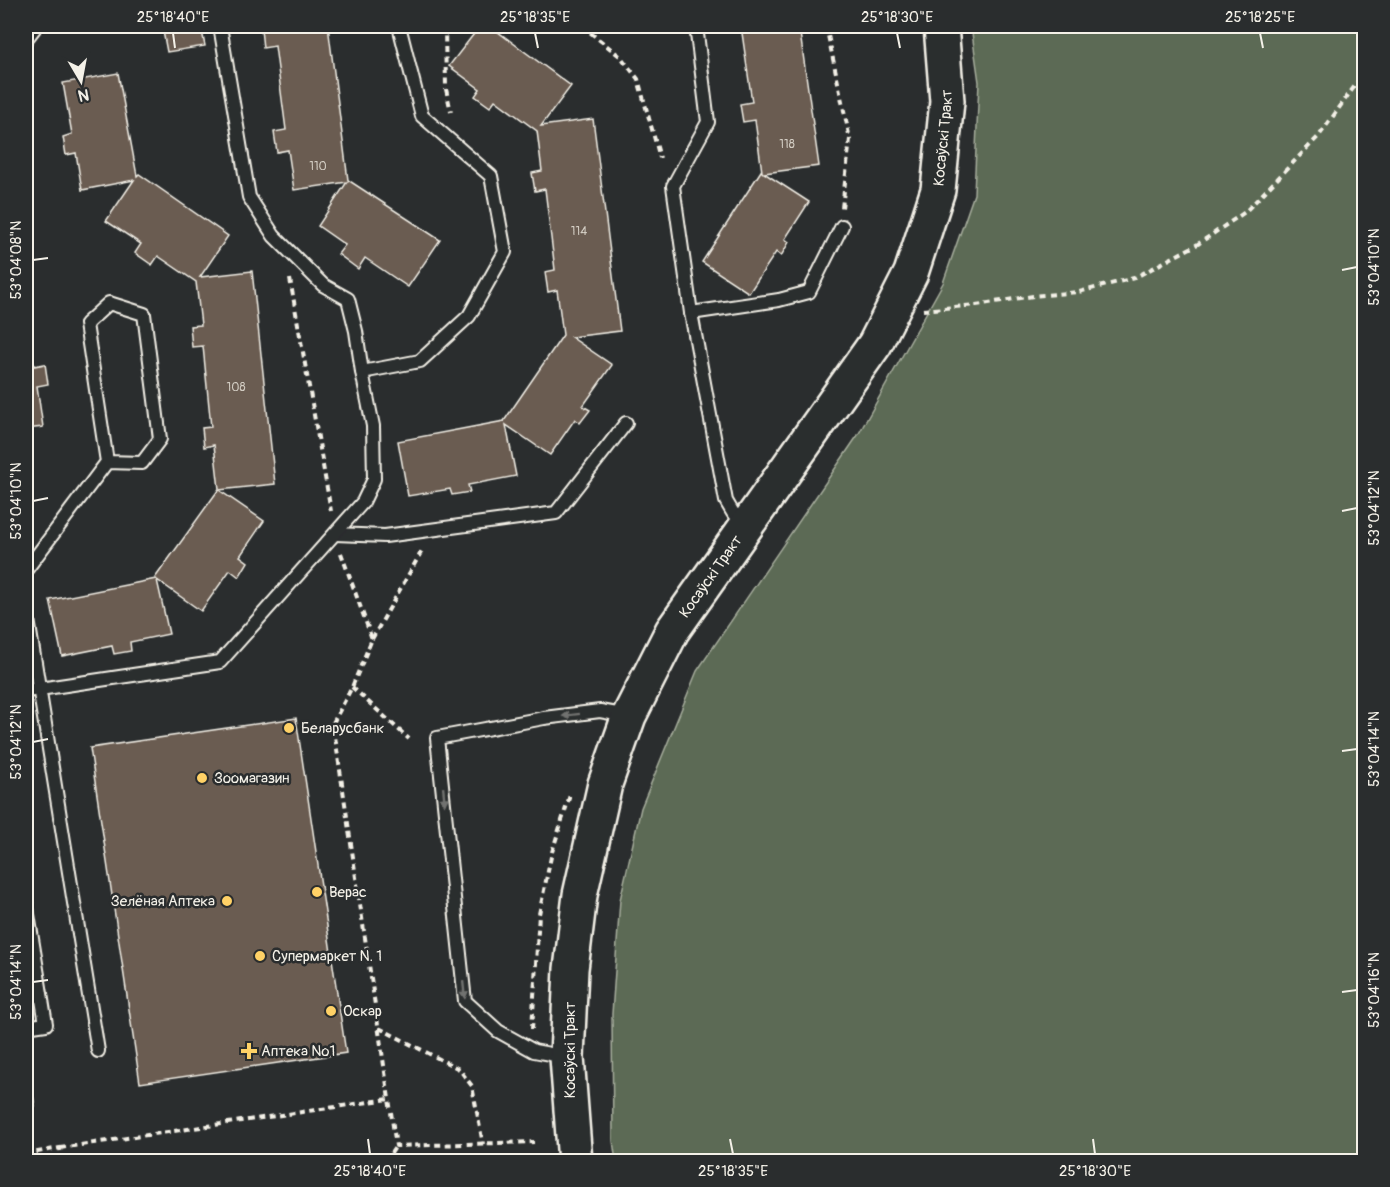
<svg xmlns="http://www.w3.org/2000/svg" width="1390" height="1187" font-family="Pangolin,sans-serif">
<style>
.green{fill:#5b6b54;stroke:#a8ae9e;stroke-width:1.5}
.building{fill:#6a5b51;stroke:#f4f1e8;stroke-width:1.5}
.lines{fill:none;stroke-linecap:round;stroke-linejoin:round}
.lane-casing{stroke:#f4f1e8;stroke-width:16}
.secondary-casing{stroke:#f4f1e8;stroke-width:38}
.path{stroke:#f4f1e8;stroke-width:4;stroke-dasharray:6 4.5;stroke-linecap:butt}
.lane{stroke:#2a2d2e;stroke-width:12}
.secondary{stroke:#2a2d2e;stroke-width:33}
.oneway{fill:#71726f}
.ticks{fill:none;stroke:#f4f1e8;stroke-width:2}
.poi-dot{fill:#ffd166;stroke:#2a2d2e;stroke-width:2}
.labels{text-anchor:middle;stroke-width:5;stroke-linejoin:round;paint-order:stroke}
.number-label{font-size:12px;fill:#d2ccc2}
.street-label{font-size:15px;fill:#f4f1e8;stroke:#2a2d2e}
.poi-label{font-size:15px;fill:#f4f1e8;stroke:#2a2d2e;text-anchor:start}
.neatline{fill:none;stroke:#f4f1e8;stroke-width:2}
.ticks-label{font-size:15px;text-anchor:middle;fill:#f4f1e8}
</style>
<rect width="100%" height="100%" fill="#2a2d2e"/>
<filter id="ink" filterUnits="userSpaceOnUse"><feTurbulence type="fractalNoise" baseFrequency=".0167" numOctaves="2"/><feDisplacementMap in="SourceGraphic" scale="12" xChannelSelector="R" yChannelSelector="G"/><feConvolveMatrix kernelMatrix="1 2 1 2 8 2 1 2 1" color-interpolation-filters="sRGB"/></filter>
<g filter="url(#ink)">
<path class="green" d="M971 26H1364V1161H616L613 1141 612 1014 620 900 641 808 697 671 858 435 943 283 974 194 979 82Z"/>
<g class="building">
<path d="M162 26H201L205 46 167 52Z"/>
<path d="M273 26H328L348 180 440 240 408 287 365 258 358 269 338 254 345 245 318 226 347 182 294 190 288 150 277 152 274 132 286 130 275 46 263 48 261 29 273 28Z"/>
<path d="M480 26H490L571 86 541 126 593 119 620 331 571 337 612 365 583 406 590 410 580 423 575 419 550 455 506 425 516 476 468 485 470 492 452 495 450 489 408 496 398 441 504 421 563 335 557 290 548 292 545 272 555 270 545 189 535 191 532 173 542 171 537 131 495 100 490 107 475 96 480 89 449 66Z"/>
<path d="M741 26H799L819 166 764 173 809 202 785 239 789 242 781 256 776 252 749 293 702 262 761 171 762 172 755 120 743 122 740 104 752 102Z"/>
<path d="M118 73 137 176 139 174 228 236 200 277 252 271 275 484 219 490 264 521 240 556 248 562 239 577 230 570 201 611 157 580 169 634 130 642 131 651 114 654 112 646 62 656 50 600 156 579 155 578 219 489 214 445 204 447 202 428 211 427 203 346 192 347 190 326 201 325 196 282 158 256 152 265 135 253 141 244 106 221 134 180 82 190 76 153 66 155 63 137 72 134 63 83Z"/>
<path d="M26 308 34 366 45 364 48 384 37 386 43 427 26 429Z"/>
<path d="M26 459 32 464 26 472Z"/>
<path d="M296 718 346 1053 140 1083 90 748Z"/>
<path d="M26 1058 35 1106 26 1108Z"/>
</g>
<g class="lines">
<g class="lane-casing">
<g id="lane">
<path d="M220 26 249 197 274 236 323 285 348 299 356 331 362 372"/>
<path d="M696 26 708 122 673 186 691 313 726 501 733 513 748 521"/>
<path d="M26 39 36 26"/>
<path d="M691 313 779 300 809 292 842 226"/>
<path d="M335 534 385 536 556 513 626 423"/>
<path d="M26 570 107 462 86 324 109 303 144 314 160 439 142 463 107 462"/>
<path d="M26 607 98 1051"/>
<path d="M26 691 220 662 363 502 374 479 373 426 362 372 420 361 469 316 505 252 491 176 422 116 399 26"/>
<path d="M26 902 46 1024 26 1027"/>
<path d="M566 1057 534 1051 498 1031 465 1001 437 738 544 718 600 711 628 716"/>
</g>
</g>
<g class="secondary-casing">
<g id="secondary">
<path id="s1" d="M575 1162 567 1057 571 969 580 895 605 784 629 716 672 631 875 344 911 273 938 190 947 101 941 26"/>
</g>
</g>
<g class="path">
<path d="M445 26 446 89 451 112"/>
<path d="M582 26 621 57 638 79 660 158"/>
<path d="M826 26 850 139 842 208"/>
<path d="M290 279 331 511"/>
<path d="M923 310 976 305 1033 296 1079 292 1134 278 1198 244 1245 212 1319 136 1364 73"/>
<path d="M341 553 372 639 352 687 333 723 396 1146 534 1142"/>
<path d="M372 639 423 549"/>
<path d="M352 687 409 739"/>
<path d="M379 1028 459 1069 472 1086 483 1144"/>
<path d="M532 1029 539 914 552 852 570 795"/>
<path d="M60 1148 389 1099"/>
<path d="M26 1154 60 1148 62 1162"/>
<path d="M385 1162 396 1146"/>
</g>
<use href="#lane" class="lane"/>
<use href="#secondary" class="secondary"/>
</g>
<defs><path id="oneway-solid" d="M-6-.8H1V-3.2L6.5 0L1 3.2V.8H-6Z" transform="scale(1.5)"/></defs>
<g class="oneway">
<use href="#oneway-solid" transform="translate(571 715) rotate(173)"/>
<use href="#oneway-solid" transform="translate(444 796) rotate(84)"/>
<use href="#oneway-solid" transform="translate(464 990) rotate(84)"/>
</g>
</g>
<path class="ticks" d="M173 33 175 48M535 33 538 48M897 33 900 48M1260 33 1263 48M33 260 48 258M1342 270 1357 267M33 501 48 498M1342 511 1357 508M33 742 48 739M1342 751 1357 749M33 982 48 980M1342 992 1357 990M368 1139 370 1154M730 1139 733 1154M1093 1139 1095 1154"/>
<g class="poi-dot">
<circle cx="289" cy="728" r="6"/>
<circle cx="202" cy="778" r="6"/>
<circle cx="317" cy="892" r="6"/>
<circle cx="227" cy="901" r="6"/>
<circle cx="260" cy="956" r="6"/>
<circle cx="331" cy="1011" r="6"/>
<path d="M246 1042h6v6h6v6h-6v6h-6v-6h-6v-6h6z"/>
</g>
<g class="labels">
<g class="number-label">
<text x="787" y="148">118</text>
<text x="318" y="170">110</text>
<text x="579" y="235">114</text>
<text x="236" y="391">108</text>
</g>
<g class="street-label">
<text dy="5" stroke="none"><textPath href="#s1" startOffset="1120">Косаўскі Тракт</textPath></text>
<text dy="5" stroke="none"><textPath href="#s1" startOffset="616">Косаўскі Тракт</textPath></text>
<text transform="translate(570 1050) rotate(-90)" y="5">Косаўскі Тракт</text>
</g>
<g class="poi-label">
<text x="301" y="733">Беларусбанк</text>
<text x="214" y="783">Зоомагазин</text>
<text x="329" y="897">Верас</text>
<text x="215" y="906" text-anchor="end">Зелёная Аптека</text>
<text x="272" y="961">Супермаркет N. 1</text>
<text x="343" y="1016">Оскар</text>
<text x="261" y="1056">Аптека №1</text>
</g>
</g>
<rect width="1390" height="1187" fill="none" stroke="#2a2d2e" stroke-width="66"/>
<g transform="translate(81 81) rotate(170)" stroke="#2a2d2e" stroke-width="4.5" paint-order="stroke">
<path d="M0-4.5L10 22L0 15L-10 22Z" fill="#f4f1e8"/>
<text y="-9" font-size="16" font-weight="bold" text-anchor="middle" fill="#f4f1e8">N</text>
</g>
<rect x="33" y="33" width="1324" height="1121" class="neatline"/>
<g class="ticks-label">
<text x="173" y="22">25°18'40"E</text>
<text x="535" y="22">25°18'35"E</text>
<text x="897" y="22">25°18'30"E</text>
<text x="1260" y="22">25°18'25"E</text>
<text transform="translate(16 260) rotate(-90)" y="5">53°04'08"N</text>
<text transform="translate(1374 267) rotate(-90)" y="5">53°04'10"N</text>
<text transform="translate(16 501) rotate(-90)" y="5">53°04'10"N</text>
<text transform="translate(1374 508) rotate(-90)" y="5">53°04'12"N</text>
<text transform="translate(16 742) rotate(-90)" y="5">53°04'12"N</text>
<text transform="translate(1374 749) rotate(-90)" y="5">53°04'14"N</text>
<text transform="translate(16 982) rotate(-90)" y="5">53°04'14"N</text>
<text transform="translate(1374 990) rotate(-90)" y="5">53°04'16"N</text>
<text x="370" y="1176">25°18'40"E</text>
<text x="733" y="1176">25°18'35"E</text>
<text x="1095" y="1176">25°18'30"E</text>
</g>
</svg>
